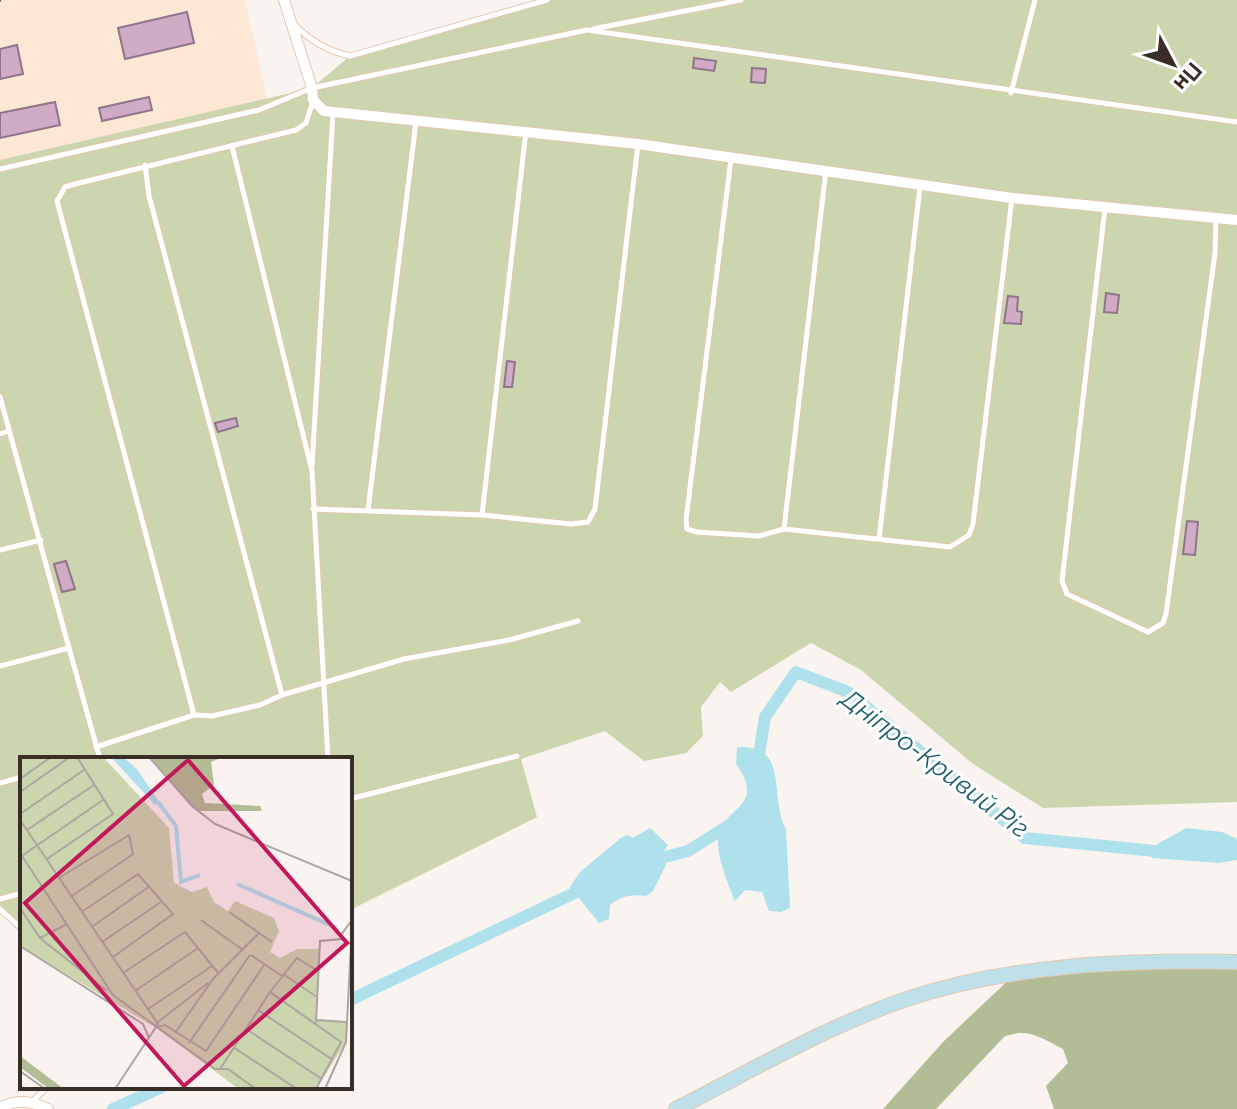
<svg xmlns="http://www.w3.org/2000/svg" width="1237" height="1109" font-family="Raleway,sans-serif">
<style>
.built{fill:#fde7d5}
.green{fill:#cbd5ae}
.forest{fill:#b2bc95}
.water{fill:#aee1ec}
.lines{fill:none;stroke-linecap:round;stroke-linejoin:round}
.canal{stroke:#aee1ec;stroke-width:12}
.building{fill:#cfabc6;stroke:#907489;stroke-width:2}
.lane-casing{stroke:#e4c7b0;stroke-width:7}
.street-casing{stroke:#e4c7b0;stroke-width:12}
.secondary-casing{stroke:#e4c7b0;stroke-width:16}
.lane{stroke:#fff;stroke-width:5}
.street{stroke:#fff;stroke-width:10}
.secondary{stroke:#bee0e8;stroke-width:14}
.rail{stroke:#5f554d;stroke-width:3;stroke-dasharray:10 10;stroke-linecap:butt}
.labels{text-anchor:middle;stroke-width:6;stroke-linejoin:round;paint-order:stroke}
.water-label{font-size:26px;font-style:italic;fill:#1d5f6c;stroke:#fff}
.inset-river{fill:none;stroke:#aee1ec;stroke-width:4}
.inset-road{fill:none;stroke:#ada59f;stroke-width:2}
.view{fill:#c2185b;fill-opacity:0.15;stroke:#c2185b;stroke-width:4}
.inset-edge{fill:none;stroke:#392e25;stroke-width:4}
</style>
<rect width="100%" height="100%" fill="#faf4f0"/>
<path class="built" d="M0 0H245L267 99 0 160Z"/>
<path class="green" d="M545 0H1237V802L1043 808 973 764 861 670 811 643 731 692 720 682 701 707 703 736 686 753 644 761 605 731 521 759 537 817 350 910V759H22V931L0 909V160L312 88 350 56Z"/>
<path class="forest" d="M1237 962V1109H1054L1046 1086 1068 1063 1063 1049C1042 1038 1026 1027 1004 1037L936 1109H883L944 1041 1015 974Z"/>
<g class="water">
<path d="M737 747C791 744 768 797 786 829L790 908 781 912 769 911 762 892 745 890 735 901C728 885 717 858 718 840 721 805 768 809 736 764Z"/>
<path d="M650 828 668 845 664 851 666 865 653 891 646 896C632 894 621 896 610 905L609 919 599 923 570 887 580 872 621 838 627 835 633 838Z"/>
<path d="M1186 828 1222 832 1237 839V860L1219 863 1152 858 1150 854 1154 846Z"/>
</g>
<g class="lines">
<g class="canal">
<path d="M758 761 765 717 796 672 848 692 1025 838 1165 852"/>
<path d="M650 861 688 851 734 822"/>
<path d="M350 1000 589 886"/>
<path d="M113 1109 162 1087"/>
</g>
</g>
<g class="building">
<path d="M187 12 194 43 125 59 118 28Z"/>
<path d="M17 45 23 74 0 79V49Z"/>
<path d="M694 58 716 61 714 71 693 68Z"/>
<path d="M752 68 766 69 765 83 751 82Z"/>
<path d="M149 97 152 110 102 121 99 108Z"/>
<path d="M55 102 60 125 0 138V113Z"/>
<path d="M1106 293 1119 295 1117 313 1104 312Z"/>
<path d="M1008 296 1018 297 1017 311 1022 312 1021 324 1004 323Z"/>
<path d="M507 361 515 362 512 387H504Z"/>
<path d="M236 418 238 426 218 432 215 423Z"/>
<path d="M1187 521 1198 522 1195 555 1183 554Z"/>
<path d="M66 561 75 589 62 592 54 564Z"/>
</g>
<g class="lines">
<g class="lane-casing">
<g id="lane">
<path d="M295 25C311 42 328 51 350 56L547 0"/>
<path d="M593 29 741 0"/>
<path d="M1011 93 1035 0"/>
<path d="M232 146 312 471 328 759"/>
<path d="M731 159 686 520 687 529 697 532 759 536 784 529 950 547 969 535 973 524 1012 198"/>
<path d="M145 165 149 196 282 695"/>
<path d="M0 169 259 110 312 88 587 30 1237 122"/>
<path d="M1105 208 1062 581 1067 594 1148 632 1163 623 1166 614 1215 253 1216 218"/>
<path d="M0 397 69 648 0 666"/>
<path d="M0 434 9 431"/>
<path d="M312 466 333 113"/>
<path d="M313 509 482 515 571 524 588 522 595 509 638 144"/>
<path d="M368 510 416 122"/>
<path d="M482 515 526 131"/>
<path d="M784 529 826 170"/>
<path d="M879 539 920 187"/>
<path d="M0 550 41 540"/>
<path d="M69 648 100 759"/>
<path d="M194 715 57 201 65 187 75 184 296 130 306 123 313 101"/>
<path d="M96 747 194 715 212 716 260 705 282 695 404 659 509 640 578 621"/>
<path d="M90 759 99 757"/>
<path d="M0 783 22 777"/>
<path d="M350 799 517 756"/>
<path d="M0 899 22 893"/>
<path d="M0 909 22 929"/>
<path d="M33 1101 47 1087"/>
</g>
</g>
<g class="street-casing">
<g id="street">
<path d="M284 0 312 88 313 100 324 111 638 144 1012 198 1237 220"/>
<path d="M0 1108C16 1099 31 1100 48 1109"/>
</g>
</g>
<g class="secondary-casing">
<path id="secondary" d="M676 1109C751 1071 827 1026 907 999 1012 964 1127 960 1237 962"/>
</g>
<use href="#lane" class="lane"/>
<use href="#street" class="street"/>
<use href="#secondary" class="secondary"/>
<path class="rail" d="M0 0H1"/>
</g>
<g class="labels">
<g class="water-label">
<text transform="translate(935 763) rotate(37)" y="9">Дніпро-Кривий Ріг</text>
</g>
</g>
<g transform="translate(20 757)">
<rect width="332" height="332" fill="#faf4f0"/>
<path d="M0 0H83L149 71 154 126 172 135 187 130 194 145 208 154 215 144 254 161 259 174 250 195 260 201 277 192H299L296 262 327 265 326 285 296 332H219L136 271 0 189Z" fill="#cbd5ae"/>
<path d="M129 0H203L191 5 194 28 182 37 185 46 240 49 242 54H177ZM0 299 44 332H29L0 310Z" fill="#b2bc95"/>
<path d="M91 0H103L117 12 142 49 134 47Z" fill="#aee1ec"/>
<path class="inset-river" d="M138 45 156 69 161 125 180 118M217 127 317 171"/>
<path class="inset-road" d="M129 0 172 49 195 67 332 124M0 22 31 0M0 35 50 0M0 57 64 13M0 63 138 267 95 332M7 73 74 28M0 96 93 238 195 312H208L236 332M3 98 83 43M27 102 93 57 57 0M39 121 109 78 113 97 52 139M0 151 20 181 87 234M63 154 118 117 153 157 93 200M209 155 252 185M181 163 223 193M73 169 130 129M20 181 47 167M82 185 141 145M330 187 321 178 332 163M0 189 123 267 129 281M231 198 262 219M103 216 165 175 199 217M263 217 297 240M115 234 178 191M250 235 277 201 298 214M128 252 192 209M238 253 313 303M296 263 326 265M138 265 188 226M296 266 300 184 322 182M138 270 145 268 186 294 244 208M226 272 302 322M155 276 193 222 239 176M169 286 230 198M213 290 277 332M200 312 250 235 321 285 296 332M0 314 25 332M305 332 326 285 331 187"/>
<path class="view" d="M168 3 327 186 164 329 5 146Z"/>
<rect width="332" height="332" class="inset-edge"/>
</g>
<g transform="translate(1173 64) rotate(131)" stroke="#ffffff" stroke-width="6" paint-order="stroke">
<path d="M0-6L14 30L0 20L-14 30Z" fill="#392e25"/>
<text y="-12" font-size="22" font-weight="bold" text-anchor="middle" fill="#392e25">Пн</text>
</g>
</svg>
